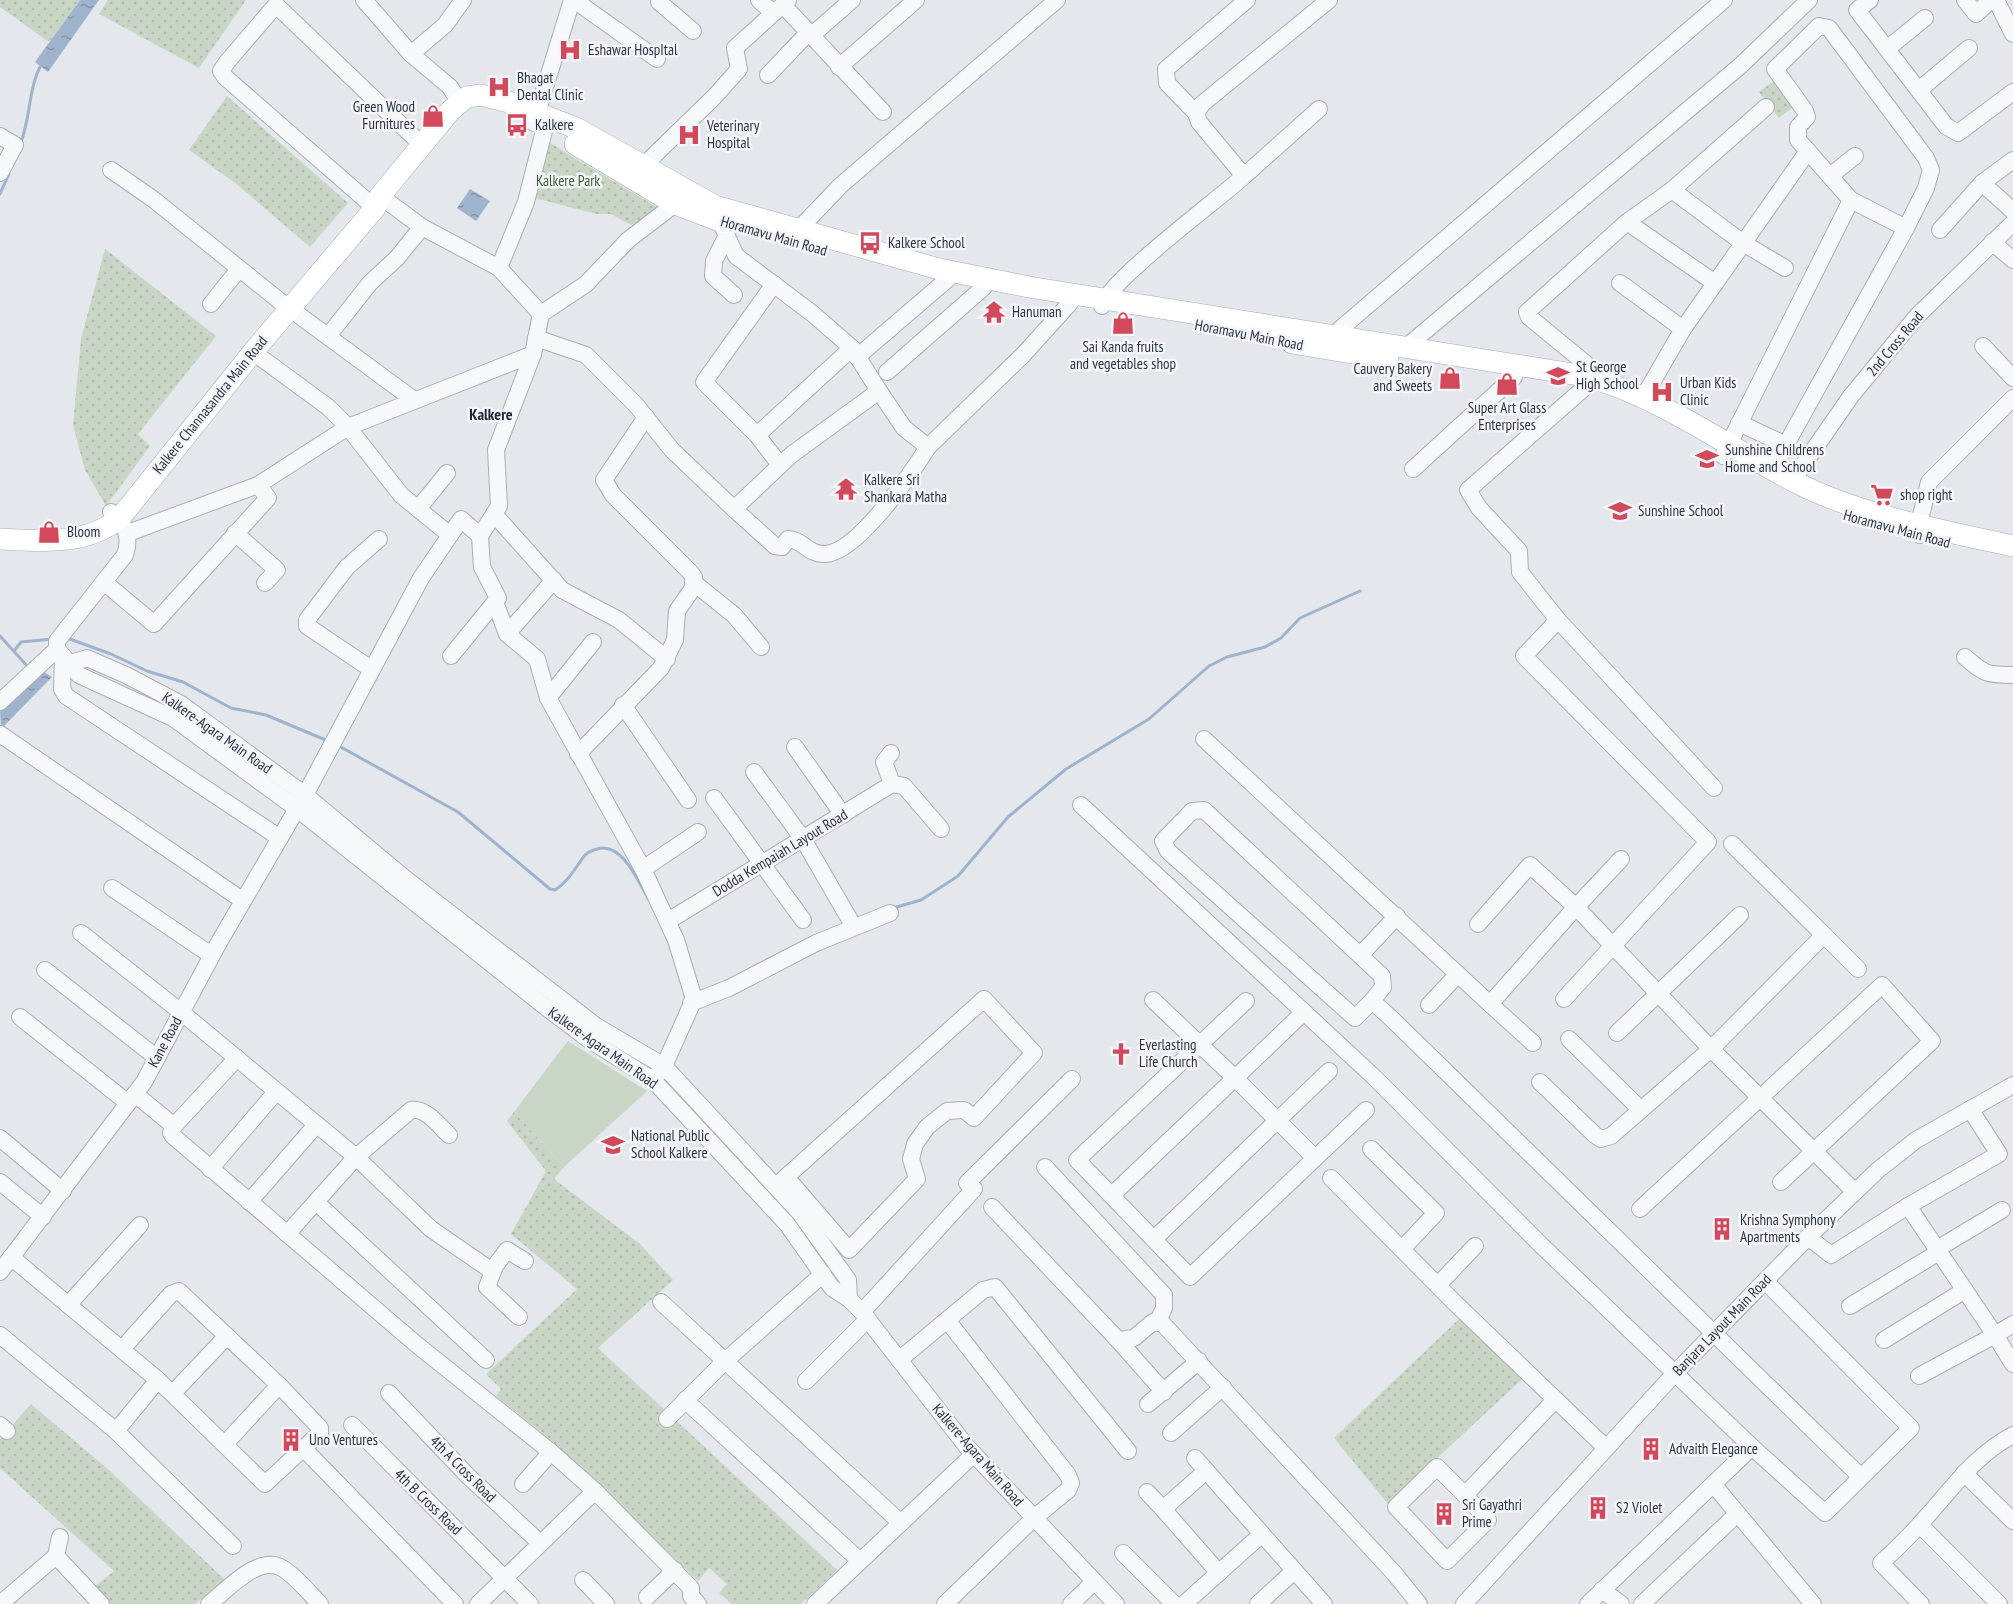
<svg xmlns="http://www.w3.org/2000/svg" width="2013" height="1604" font-family="'PT Sans Narrow',sans-serif">
<style>
.grass{fill:url(#grass-dots)}
.garden{fill:#c9d6c5}
.water{fill:url(#water-ripples)}
.lines{fill:none;stroke-linecap:round;stroke-linejoin:round}
.stream{stroke:#9fb4cc;stroke-width:3}
.minor-casing{stroke:#a9aeb7;stroke-width:18}
.major-casing{stroke:#a3abb8;stroke-width:22}
.minor{stroke:#f7f8fa;stroke-width:16}
.major{stroke:#fff;stroke-width:21}
.labels{text-anchor:middle;stroke-width:5;stroke-linejoin:round;paint-order:stroke}
.poi-label{font-size:15px;fill:#2b3445;stroke:#f4f6f9;text-anchor:start}
.park-label{font-size:15px;fill:#3f6138;stroke:#f4f6f9}
.street-label{font-size:15px;fill:#2b3445;stroke:#f4f6f9}
.neighbourhood-label{font-size:16px;font-weight:bold;fill:#1d2536;stroke:#f4f6f9}
</style>
<defs>
<pattern id="grass-dots" width="8" height="8" patternUnits="userSpaceOnUse" patternTransform="scale(1.5)"><rect width="8" height="8" fill="#c9d6c5"/><path d="M2 2h.1M6 6h.1" fill="none" stroke="#adb8ab" stroke-width="1.8" stroke-linecap="round"/></pattern>
<pattern id="water-ripples" width="26" height="14" patternUnits="userSpaceOnUse" patternTransform="scale(1.5)"><rect width="26" height="14" fill="#9fb4cc"/><path d="M2 4q2-2 4 0t4 0M15 11q2-2 4 0t4 0" fill="none" stroke="#8293a7"/></pattern>
</defs>
<rect width="100%" height="100%" fill="#e4e7ec"/>
<g class="grass">
<path d="M0 0H80L49 42 0 7Z"/>
<path d="M108 0H246L199 68 99 14Z"/>
<path d="M1778 78 1797 104 1779 118 1759 92Z"/>
<path d="M227 96 348 203 310 247 234 182 189 150Z"/>
<path d="M550 143 662 210 631 225 611 214H596L535 198Z"/>
<path d="M105 249 216 336 138 434 150 446 106 506 85 470 73 425 81 339Z"/>
<path d="M514 1112 564 1167 554 1179 640 1244 673 1280 598 1348 837 1570 801 1604H732L719 1593 727 1584 709 1568 698 1581 551 1440 496 1396 501 1389 486 1374 577 1289 511 1234 546 1171 507 1121Z"/>
<path d="M1460 1318 1522 1379 1388 1504 1334 1438Z"/>
<path d="M31 1404 109 1470 225 1580 195 1604H109L94 1587 114 1571 0 1468V1439Z"/>
</g>
<path class="garden" d="M568 1041 647 1091 564 1167 514 1112Z"/>
<g class="water">
<path d="M80 0H99L48 72 35 62Z"/>
<path d="M470 189 490 201 476 221 457 208Z"/>
<path d="M39 669 52 677 1 729 0 710Z"/>
</g>
<g class="lines">
<g class="stream">
<path d="M21 142C31 116 28 88 42 63"/>
<path d="M0 194 9 174"/>
<path d="M0 636 29 668"/>
<path d="M67 638 111 654 147 671 183 682 231 708 266 715 328 741"/>
<path d="M14 651 21 642 52 639"/>
<path d="M339 746 458 812 550 889 555 890C569 881 575 868 585 855 589 851 592 851 597 849 622 841 639 883 649 900"/>
<path d="M893 908 921 900 958 876 1008 817 1066 769 1149 719 1209 666 1227 657 1265 647 1281 638 1300 618 1360 591"/>
</g>
<g class="minor-casing">
<g id="minor">
<path d="M364 0 411 54 450 87 460 103"/>
<path d="M574 0 657 59"/>
<path d="M759 0 772 12"/>
<path d="M1870 0 1857 10 1946 126 1958 133 2013 92"/>
<path d="M1965 0 1976 14 1991 0"/>
<path d="M1996 0 2013 34"/>
<path d="M659 2 693 31"/>
<path d="M783 5 883 112"/>
<path d="M812 35 852 0"/>
<path d="M1888 48 1925 18"/>
<path d="M411 54 445 25 463 0"/>
<path d="M839 67 916 0"/>
<path d="M768 75 808 33"/>
<path d="M1919 90 1969 48"/>
<path d="M1196 113 1167 83 1166 69 1247 0"/>
<path d="M534 123 572 0"/>
<path d="M545 127 526 202 499 268 541 314 533 354 496 450 499 506 480 536 482 567 498 598 495 602 507 634 537 659 548 698 643 869 676 940 694 999 664 1066 653 1080"/>
<path d="M0 136 15 145 0 173"/>
<path d="M111 170 153 199 281 302 414 400"/>
<path d="M637 172 715 96 739 69 735 48 788 0"/>
<path d="M1244 176 1319 109"/>
<path d="M1830 176 1855 156"/>
<path d="M1982 183 2013 211"/>
<path d="M1672 190 1743 243 1785 268"/>
<path d="M380 196 422 227 499 268"/>
<path d="M375 208 225 77 221 71 227 62 276 5 422 145"/>
<path d="M1627 222 1715 283"/>
<path d="M1940 230 1982 183 2013 160"/>
<path d="M797 231 841 185 1057 0"/>
<path d="M726 237 714 261 713 276 734 295"/>
<path d="M1992 242 2013 260"/>
<path d="M1620 283 1683 329"/>
<path d="M774 284 704 382 757 435 780 465"/>
<path d="M211 304 239 269"/>
<path d="M1102 306C1108 281 1219 199 1244 176L1199 122 1196 113 1202 104 1329 0"/>
<path d="M541 314 586 284 628 240 675 204 680 195"/>
<path d="M328 336 370 283 397 258 422 227"/>
<path d="M536 338 586 355 636 405 672 450 734 509 791 455 879 391 852 348 813 314 736 256 716 212"/>
<path d="M1331 344 1332 336 1724 0"/>
<path d="M1983 346 2013 378"/>
<path d="M1405 348 1740 66 1809 0"/>
<path d="M253 352 328 407 348 427 401 495 450 535"/>
<path d="M857 357 956 272"/>
<path d="M887 372 983 288 989 279"/>
<path d="M879 391 904 428 928 447 1023 355 1070 303"/>
<path d="M1643 398 1683 329 1808 151"/>
<path d="M1739 423 1784 444"/>
<path d="M757 435 852 348"/>
<path d="M1723 456 1851 200"/>
<path d="M1773 468 1906 228 1926 188 1931 170 1926 158 1829 28 1819 26 1775 69 1805 111 1807 117 1798 127V140L1851 200 1906 228"/>
<path d="M1413 469 1514 377"/>
<path d="M1795 481 1799 471 1851 396 1917 316 2013 223"/>
<path d="M418 509 447 473"/>
<path d="M734 509 775 546 782 547 788 539C802 539 808 555 825 554 857 553 911 474 928 447"/>
<path d="M111 512C126 524 131 537 125 555L57 641V649L79 675 173 718 296 808 543 1005 588 1039 653 1080 787 1224 832 1288 849 1299 862 1312 967 1447 1116 1604"/>
<path d="M494 514 562 590 619 620 667 659"/>
<path d="M128 533 258 485 348 427 533 354"/>
<path d="M235 533 277 570 265 583"/>
<path d="M1920 535 1919 524 1929 482 2013 398"/>
<path d="M104 582 154 624 268 498 258 485"/>
<path d="M693 582 734 615 761 647"/>
<path d="M1558 620 1520 572 1519 551 1479 508 1468 490 1583 389 1585 363 1529 317 1527 312 1627 222 1672 190 1766 107"/>
<path d="M507 634 554 580"/>
<path d="M63 656 62 689 66 696 280 838"/>
<path d="M451 656 495 602"/>
<path d="M1965 657C1984 674 1987 675 2013 675"/>
<path d="M71 663 87 658 126 675 181 704 305 795 402 876 596 1026 664 1066 800 1213 848 1280 849 1299"/>
<path d="M371 669 307 626V620L347 567 379 539"/>
<path d="M548 698 593 642"/>
<path d="M0 702 57 649"/>
<path d="M623 705 688 800"/>
<path d="M0 734 242 900"/>
<path d="M1204 739 1490 1004 1576 907 1711 1049 1855 1192"/>
<path d="M795 747 843 815"/>
<path d="M891 753 884 762 892 784"/>
<path d="M578 754 661 668 675 640 677 611 693 588 694 577 690 572 613 495 604 480 646 417"/>
<path d="M754 772 803 839 854 927"/>
<path d="M892 784 904 786 941 829"/>
<path d="M714 798 803 920"/>
<path d="M1081 805 1375 1078 1541 1245 1752 1447 1588 1604"/>
<path d="M643 869 698 832"/>
<path d="M112 888 211 955"/>
<path d="M668 921 892 784"/>
<path d="M1478 924 1530 865 1576 907 1621 859"/>
<path d="M81 933 181 1012 356 1157 431 1229 492 1271"/>
<path d="M1824 935 1858 969"/>
<path d="M1365 950 1397 916"/>
<path d="M45 970 157 1058"/>
<path d="M1564 999 1708 842 1524 656 1558 620 1714 788"/>
<path d="M1246 1001 1077 1160 1190 1277 1366 1110"/>
<path d="M1372 1001 1383 987 1382 976 1204 810 1192 811 1163 841 1168 851 1355 1018 1372 1001 1393 1020 1861 1477"/>
<path d="M691 1003 729 988 816 943 890 913"/>
<path d="M1490 1004 1533 1043"/>
<path d="M1429 1005 1458 974"/>
<path d="M1304 1012 1235 1078 1315 1158"/>
<path d="M20 1017 128 1103"/>
<path d="M1617 1033 1740 915"/>
<path d="M1569 1039 1641 1110"/>
<path d="M237 1058 174 1126 171 1133 173 1136 416 1344 551 1452 595 1491 691 1588V1596L698 1604"/>
<path d="M1540 1082 1595 1135 1601 1139 1611 1136 1711 1049 1824 935 1732 844"/>
<path d="M135 1094 174 1126"/>
<path d="M0 1138 63 1191"/>
<path d="M1371 1149 1436 1213 1402 1249"/>
<path d="M1045 1167 1164 1295V1308L1158 1321"/>
<path d="M210 1169 276 1092"/>
<path d="M1331 1178 1455 1303 1605 1447"/>
<path d="M0 1182 43 1217"/>
<path d="M776 1186 786 1177 984 999 1034 1053 974 1118 964 1110 947 1111 927 1127 915 1144 911 1159 917 1179 849 1250 786 1177"/>
<path d="M1112 1195 1235 1078 1153 1000"/>
<path d="M249 1202 316 1125"/>
<path d="M316 1202 486 1360"/>
<path d="M1908 1206 1995 1335 2013 1324"/>
<path d="M992 1207 1118 1340 1134 1338 1153 1322 1163 1324 1394 1573 1419 1604"/>
<path d="M1640 1209 1882 985 1932 1041 1781 1182"/>
<path d="M287 1234 356 1157 411 1110C427 1108 438 1125 449 1135"/>
<path d="M1808 1237 1831 1255 1908 1206 1999 1154 1970 1109"/>
<path d="M1154 1239 1329 1071"/>
<path d="M1937 1249 2002 1210"/>
<path d="M11 1257 158 1380 265 1484 320 1433V1428L279 1385 179 1291 171 1294 122 1349"/>
<path d="M0 1272 144 1082 218 944 305 795 421 578 461 519 480 536"/>
<path d="M1438 1285 1475 1246"/>
<path d="M661 1302 901 1523"/>
<path d="M68 1305 140 1225"/>
<path d="M1850 1306 1939 1252"/>
<path d="M862 1312 974 1189 967 1183 1072 1079"/>
<path d="M519 1317 487 1287 495 1266 507 1250 525 1261"/>
<path d="M0 1335 116 1431 233 1546"/>
<path d="M1118 1340 1164 1392"/>
<path d="M1884 1340 1965 1290"/>
<path d="M899 1360 983 1290 995 1287 1128 1451"/>
<path d="M1919 1376 1995 1335 2013 1364"/>
<path d="M806 1381 868 1319"/>
<path d="M173 1393 227 1336"/>
<path d="M389 1393 468 1476 540 1543"/>
<path d="M685 1400 860 1561"/>
<path d="M1148 1404 1199 1361"/>
<path d="M667 1419 724 1362 823 1274"/>
<path d="M0 1425 7 1431"/>
<path d="M352 1425 530 1604"/>
<path d="M116 1431 158 1380"/>
<path d="M1171 1433 1223 1387"/>
<path d="M225 1444 279 1385"/>
<path d="M1752 1447 1825 1513 1911 1428 1765 1281"/>
<path d="M307 1452 455 1604"/>
<path d="M1195 1458 1262 1534"/>
<path d="M1206 1471 1163 1509 1219 1573"/>
<path d="M1964 1473 2013 1521"/>
<path d="M523 1484 551 1452"/>
<path d="M1713 1484 1813 1604"/>
<path d="M1147 1492 1163 1509"/>
<path d="M1465 1495 1437 1467 1396 1507 1447 1561 1488 1520 1465 1495 1555 1400"/>
<path d="M1920 1525 1999 1604"/>
<path d="M1123 1553 1174 1604"/>
<path d="M56 1556 101 1604"/>
<path d="M583 1580 606 1604"/>
<path d="M1602 1590 1621 1604"/>
<path d="M647 1597 675 1570"/>
<path d="M0 1604 56 1556 60 1537"/>
<path d="M209 1604C226 1591 258 1554 282 1568 296 1576 308 1592 320 1604"/>
<path d="M478 1604 595 1491"/>
<path d="M815 1604 974 1454"/>
<path d="M945 1604 1034 1518 1068 1490 1071 1483 1068 1475 947 1320"/>
<path d="M1071 1604 1094 1582"/>
<path d="M1184 1604 1262 1534 1324 1604"/>
<path d="M1258 1604 1294 1571"/>
<path d="M1464 1604 1676 1372 1808 1237 1878 1170 1916 1140 2013 1085"/>
<path d="M1642 1604 1737 1514"/>
<path d="M1921 1604 1881 1563C1894 1551 1908 1538 1920 1524 1950 1492 1973 1456 2013 1435"/>
</g>
</g>
<g class="major-casing">
<g id="major">
<path d="M575 144 675 204 725 223"/>
<path d="M1292 343 1388 359"/>
<path d="M0 539C42 541 85 546 120 518L253 352 375 208 380 196 450 111 467 97 481 95 509 102 576 128 715 206 939 269 1029 287 1585 376C1661 397 1726 446 1795 482 1862 516 1940 530 2013 546"/>
</g>
</g>
<use href="#minor" class="minor"/>
<use href="#major" class="major"/>
</g>
<defs>
<g id="hospital-bare" transform="scale(1.8)"><path d="M-5-5h3v3.5h4V-5h3V5h-3V1.5h-4V5h-3Z" fill="#d1495b" stroke="#f4f6f9" stroke-width="2.5" paint-order="stroke"/></g>
<g id="shop-bare" transform="scale(1.8)"><path d="M-5-2.5h2.3a2.7 3.5 0 0 1 5.4 0H5L5.5 6h-11ZM-1.5-2.5h3a1.5 2.3 0 0 0-3 0Z" fill="#d1495b" stroke="#f4f6f9" stroke-width="2.5" paint-order="stroke"/></g>
<g id="bus-bare" transform="scale(1.8)"><path d="M-5-6H5V4H4V6H2V4H-2V6H-4V4H-5ZM-3.5-4V0h7V-4ZM-3.5 1.2v1.5H-2V1.2ZM2 1.2v1.5H3.5V1.2Z" fill="#d1495b" stroke="#f4f6f9" stroke-width="2.5" paint-order="stroke"/></g>
<g id="temple-bare" transform="scale(1.8)"><path d="M0-6L5-2H3V0L6.5 2.5H4V6H1.5V3h-3V6H-4V2.5H-6.5L-3 0V-2H-5Z" fill="#d1495b" stroke="#f4f6f9" stroke-width="2.5" paint-order="stroke"/></g>
<g id="school-bare" transform="scale(1.8)"><path d="M0-5L7-2L0 1L-7-2ZM-4 1L0 2.5L4 1V4Q0 6-4 4Z" fill="#d1495b" stroke="#f4f6f9" stroke-width="2.5" paint-order="stroke"/></g>
<g id="supermarket-bare" transform="scale(1.8)"><path d="M-6-5.5h2.5l.6 2H6L4.5 2H-2.5L-4.4-4H-6ZM-1.5 3.2a1.3 1.3 0 1 0 .1 0ZM3 3.2a1.3 1.3 0 1 0 .1 0Z" fill="#d1495b" stroke="#f4f6f9" stroke-width="2.5" paint-order="stroke"/></g>
<g id="church-bare" transform="scale(1.8)"><path d="M-1.2-6h2.4v3.5h3.3v2.4h-3.3V6h-2.4V-.1h-3.3v-2.4h3.3Z" fill="#d1495b" stroke="#f4f6f9" stroke-width="2.5" paint-order="stroke"/></g>
<g id="building-bare" transform="scale(1.8)"><path d="M-4-6H4V6H1V3H-1V6H-4ZM-2.5-4.3h1.7v1.8h-1.7ZM.8-4.3h1.7v1.8H.8ZM-2.5-1h1.7V.8h-1.7ZM.8-1h1.7V.8H.8Z" fill="#d1495b" stroke="#f4f6f9" stroke-width="2.5" paint-order="stroke"/></g>
</defs>
<g fill-rule="evenodd">
<use href="#hospital-bare" x="570" y="50"/>
<use href="#hospital-bare" x="499" y="87"/>
<use href="#shop-bare" x="433" y="116"/>
<use href="#bus-bare" x="517" y="125"/>
<use href="#hospital-bare" x="689" y="135"/>
<use href="#bus-bare" x="870" y="243"/>
<use href="#temple-bare" x="994" y="312"/>
<use href="#shop-bare" x="1123" y="323"/>
<use href="#school-bare" x="1558" y="376"/>
<use href="#shop-bare" x="1450" y="378"/>
<use href="#shop-bare" x="1507" y="384"/>
<use href="#hospital-bare" x="1662" y="392"/>
<use href="#school-bare" x="1707" y="459"/>
<use href="#temple-bare" x="846" y="489"/>
<use href="#supermarket-bare" x="1882" y="495"/>
<use href="#school-bare" x="1620" y="511"/>
<use href="#shop-bare" x="49" y="532"/>
<use href="#church-bare" x="1121" y="1054"/>
<use href="#school-bare" x="613" y="1145"/>
<use href="#building-bare" x="1722" y="1229"/>
<use href="#building-bare" x="291" y="1440"/>
<use href="#building-bare" x="1651" y="1449"/>
<use href="#building-bare" x="1598" y="1508"/>
<use href="#building-bare" x="1444" y="1514"/>
</g>
<g class="labels">
<g class="poi-label">
<text x="588" y="55">Eshawar HospItal</text>
<text x="517" y="83">Bhagat<tspan x="517" dy="17">Dental Clinic</tspan></text>
<text x="415" y="112" text-anchor="end">Green Wood<tspan x="415" dy="17">Furnitures</tspan></text>
<text x="535" y="130">Kalkere</text>
<text x="707" y="131">Veterinary<tspan x="707" dy="17">Hospital</tspan></text>
<text x="888" y="248">Kalkere School</text>
<text x="1012" y="317">Hanuman</text>
<text x="1123" y="352" text-anchor="middle">Sai Kanda fruits<tspan x="1123" dy="17">and vegetables shop</tspan></text>
<text x="1576" y="372">St George<tspan x="1576" dy="17">High School</tspan></text>
<text x="1432" y="374" text-anchor="end">Cauvery Bakery<tspan x="1432" dy="17">and Sweets</tspan></text>
<text x="1680" y="388">Urban Kids<tspan x="1680" dy="17">Clinic</tspan></text>
<text x="1507" y="413" text-anchor="middle">Super Art Glass<tspan x="1507" dy="17">Enterprises</tspan></text>
<text x="1725" y="455">Sunshine Childrens<tspan x="1725" dy="17">Home and School</tspan></text>
<text x="864" y="485">Kalkere Sri<tspan x="864" dy="17">Shankara Matha</tspan></text>
<text x="1900" y="500">shop right</text>
<text x="1638" y="516">Sunshine School</text>
<text x="67" y="537">Bloom</text>
<text x="1139" y="1050">Everlasting<tspan x="1139" dy="17">Life Church</tspan></text>
<text x="631" y="1141">National Public<tspan x="631" dy="17">School Kalkere</tspan></text>
<text x="1740" y="1225">Krishna Symphony<tspan x="1740" dy="17">Apartments</tspan></text>
<text x="309" y="1445">Uno Ventures</text>
<text x="1669" y="1454">Advaith Elegance</text>
<text x="1462" y="1510">Sri Gayathri<tspan x="1462" dy="17">Prime</tspan></text>
<text x="1616" y="1513">S2 Violet</text>
</g>
<g class="park-label">
<text x="568" y="186">Kalkere Park</text>
</g>
<g class="street-label">
<text transform="translate(774 236) rotate(16)" y="5">Horamavu Main Road</text>
<text transform="translate(1249 335) rotate(11)" y="5">Horamavu Main Road</text>
<text transform="translate(1895 344) rotate(-50)" y="5">2nd Cross Road</text>
<text transform="translate(210 405) rotate(-51)" y="5">Kalkere Channasandra Main Road</text>
<text transform="translate(1897 529) rotate(15)" y="5">Horamavu Main Road</text>
<text transform="translate(217 733) rotate(35)" y="5">Kalkere-Agara Main Road</text>
<text transform="translate(780 853) rotate(-31)" y="5">Dodda Kempaiah Layout Road</text>
<text transform="translate(165 1042) rotate(-62)" y="5">Kane Road</text>
<text transform="translate(603 1048) rotate(35)" y="5">Kalkere-Agara Main Road</text>
<text transform="translate(1722 1325) rotate(-46)" y="5">Banjara Layout Main Road</text>
<text transform="translate(978 1455) rotate(49)" y="5">Kalkere-Agara Main Road</text>
<text transform="translate(463 1469) rotate(45)" y="5">4th A Cross Road</text>
<text transform="translate(428 1502) rotate(44)" y="5">4th B Cross Road</text>
</g>
<g class="neighbourhood-label">
<text x="491" y="420">Kalkere</text>
</g>
</g>
</svg>
